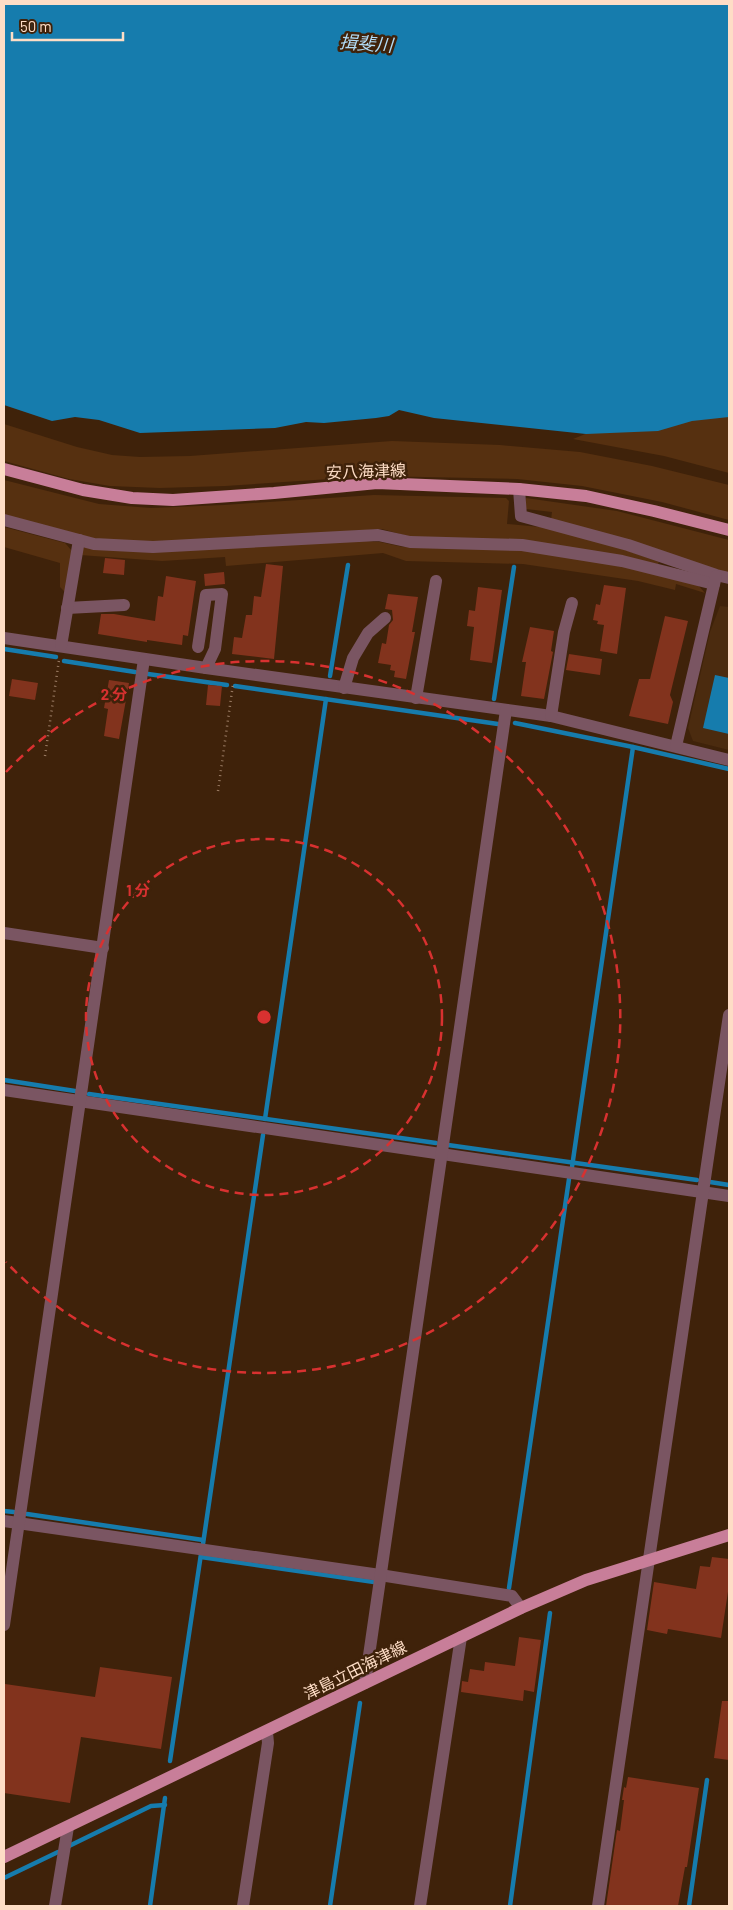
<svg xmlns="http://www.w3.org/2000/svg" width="733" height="1910" font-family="Barlow,'Noto Sans JP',sans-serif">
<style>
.built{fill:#4b2b0f}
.green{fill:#563010}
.water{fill:#167cad}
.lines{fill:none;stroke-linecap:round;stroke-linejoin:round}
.stream{stroke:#167cad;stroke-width:4.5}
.building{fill:#82331d}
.path{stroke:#9c7d65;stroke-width:2.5;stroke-dasharray:1 4;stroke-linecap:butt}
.minor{stroke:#7a5562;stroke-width:12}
.major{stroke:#c87e99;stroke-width:12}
.ring{fill:none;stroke:#d83130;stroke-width:2.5;stroke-dasharray:9 6}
.labels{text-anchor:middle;stroke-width:5;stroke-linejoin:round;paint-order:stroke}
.street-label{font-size:16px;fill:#feddc6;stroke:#3f220a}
.water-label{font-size:18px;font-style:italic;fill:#b2dcf7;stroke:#3f220a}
.centre{fill:#d83130;stroke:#3f220a;stroke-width:2.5}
.ring-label{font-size:15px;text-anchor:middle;font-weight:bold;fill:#d83130;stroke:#3f220a;stroke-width:5;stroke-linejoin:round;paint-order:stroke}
</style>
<rect width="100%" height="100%" fill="#3f220a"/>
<path class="built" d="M720 606 729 607V750L693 741 688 728 710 632Z"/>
<g class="green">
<path d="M729 360V473L664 456 573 439 627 417Z"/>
<path d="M4 424 77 447 112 455 140 457 190 456 392 441 500 445 580 452 652 466 729 485V520L662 502 582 486 517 479 375 476 225 486 160 488 110 486 69 479 4 461Z"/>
<path d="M4 480 99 504 151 508 224 505 374 495 506 498 509 501 507 524 551 528 620 548 659 562 658 564 411 537 382 529 156 544 101 540 4 517Z"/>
<path d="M526 498 617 511 729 540V574L551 520 552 512 526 509Z"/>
<path d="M4 527 65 543 72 551 65 592 60 587V563L4 547Z"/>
<path d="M351 540 380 542 403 547 521 550 620 565 698 585 705 593 676 584 675 590 638 581 523 564 406 561 383 553 226 566 225 557 162 561 80 555 84 547Z"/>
</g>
<g class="water">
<path d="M4 4H729V417L692 421 658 431 586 434 434 418 399 410 389 416 376 418 324 423 306 422 275 428 140 433 99 420 75 417 52 421 4 405Z"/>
<path d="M715 675 729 678V734L703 728Z"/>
</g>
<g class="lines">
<g class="stream">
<path d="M4 649 56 657"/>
<path d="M64 661 135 672"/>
<path d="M148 674 227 685"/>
<path d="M330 676 348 565"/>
<path d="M235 686 498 724"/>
<path d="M494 699 514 567"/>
<path d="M515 723 633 747 729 769"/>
<path d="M4 1080 75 1091"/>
<path d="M89 1094 436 1143"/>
<path d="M265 1119 326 699"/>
<path d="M448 1145 697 1180"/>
<path d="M572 1167 633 747"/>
<path d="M710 1182 729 1185"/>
<path d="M4 1511 14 1512"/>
<path d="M27 1514 203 1540"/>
<path d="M203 1544 263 1135"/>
<path d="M201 1557 374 1582"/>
<path d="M509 1588 569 1179"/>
<path d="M170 1761 201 1554"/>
<path d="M69 1846 151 1806 165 1805"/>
<path d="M4 1878 58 1852"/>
<path d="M150 1906 165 1798"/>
<path d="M330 1906 360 1703"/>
<path d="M510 1906 550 1613"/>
<path d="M689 1906 707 1780"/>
</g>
</g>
<g class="building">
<path d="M105 558 125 560 124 575 103 573Z"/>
<path d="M266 564 283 566 274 659 232 654 234 637 242 638 246 615H252L254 596 261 597Z"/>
<path d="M224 572 225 584 205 586 204 574Z"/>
<path d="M166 576 196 581 188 636 183 635 182 645 147 640V642L98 634 101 614H114L155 621 158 596 163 597Z"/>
<path d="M604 585 626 588 617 654 600 651 604 625 597 624 598 621 593 620 596 604 600 605Z"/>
<path d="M478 587 502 590 492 663 470 660 474 627 467 626 469 610 475 611Z"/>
<path d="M388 594 418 597 412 632H415L406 679 394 677 395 671 390 670 391 665 378 663 382 643 386 644 389 625 393 620 392 610 385 609Z"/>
<path d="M665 616 688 621 670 695 673 702 668 724 629 716 639 679H650Z"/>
<path d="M530 627 554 631 551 651 553 652 544 699 521 696 526 662H522Z"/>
<path d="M569 654 602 659 600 675 566 670Z"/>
<path d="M12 679 38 683 35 700 9 696Z"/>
<path d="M109 680 129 683 119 739 104 736 108 709 104 708Z"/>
<path d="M208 685 222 686 220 706 206 705Z"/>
<path d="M712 1557 729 1559V1585L721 1638 668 1629 667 1634 647 1630 654 1582 696 1589 700 1566 710 1567Z"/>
<path d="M519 1637 541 1640 534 1692 524 1690 523 1701 461 1692 462 1681 468 1682 470 1669 484 1671 485 1662 515 1666Z"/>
<path d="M100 1667 172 1677 161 1749 81 1737 70 1803 4 1793 5 1684 95 1697Z"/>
<path d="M722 1701H729V1760L714 1758Z"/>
<path d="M628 1777 699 1788 687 1867H685L678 1906H606L617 1830 620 1831 624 1800H622L624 1787 626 1788Z"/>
</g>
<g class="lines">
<g class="path">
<path d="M45 756 59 660"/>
<path d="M218 791 233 684"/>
</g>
<g class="minor">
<path d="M519 489 521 516 628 545 716 575 729 578"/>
<path d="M4 520 94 544 153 547 378 535 410 542 522 545 622 561 714 584"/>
<path d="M67 608 124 605"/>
<path d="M4 638 206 668 551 716 729 760"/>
<path d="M61 646 79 540"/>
<path d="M198 647 206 595 222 594 215 649 206 668"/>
<path d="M344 688 353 658 368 633 385 618"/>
<path d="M416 698 436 581"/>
<path d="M551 716 564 632 572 603"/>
<path d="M676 746 716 576"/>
<path d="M4 933 103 948"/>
<path d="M4 1090 729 1196"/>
<path d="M4 1521 380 1575 512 1596 521 1608"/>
<path d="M4 1625 144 659"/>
<path d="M365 1683 506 710"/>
<path d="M55 1906 68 1827"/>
<path d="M243 1906 268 1743 267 1732"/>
<path d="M420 1906 461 1637"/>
<path d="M598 1906 729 1015"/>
</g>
<g class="major">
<path d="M4 469 83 490 132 498 173 500 274 493 377 483 519 489 586 496 654 511 729 530"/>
<path d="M4 1857 521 1608 586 1580 729 1535"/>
</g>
</g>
<g class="ring">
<circle cx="264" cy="1017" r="178"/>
<path d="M6 772A356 356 0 1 1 6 1262"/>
</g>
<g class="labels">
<g class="street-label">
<text transform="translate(366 471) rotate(-2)" y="6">安八海津線</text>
<text transform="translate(355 1670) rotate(-26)" y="6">津島立田海津線</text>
</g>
<g class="water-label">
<text transform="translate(366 44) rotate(4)" y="6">揖斐川</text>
</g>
</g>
<circle cx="264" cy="1017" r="8" class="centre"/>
<g class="ring-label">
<text x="114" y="700">2 分</text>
<text x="138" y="896">1 分</text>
</g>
<rect width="733" height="1910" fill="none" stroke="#feddc6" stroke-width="10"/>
<path d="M12 32v8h111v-8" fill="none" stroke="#feddc6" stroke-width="2.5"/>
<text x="20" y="32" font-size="15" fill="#feddc6" stroke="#3f220a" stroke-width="4" paint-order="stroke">50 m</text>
</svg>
